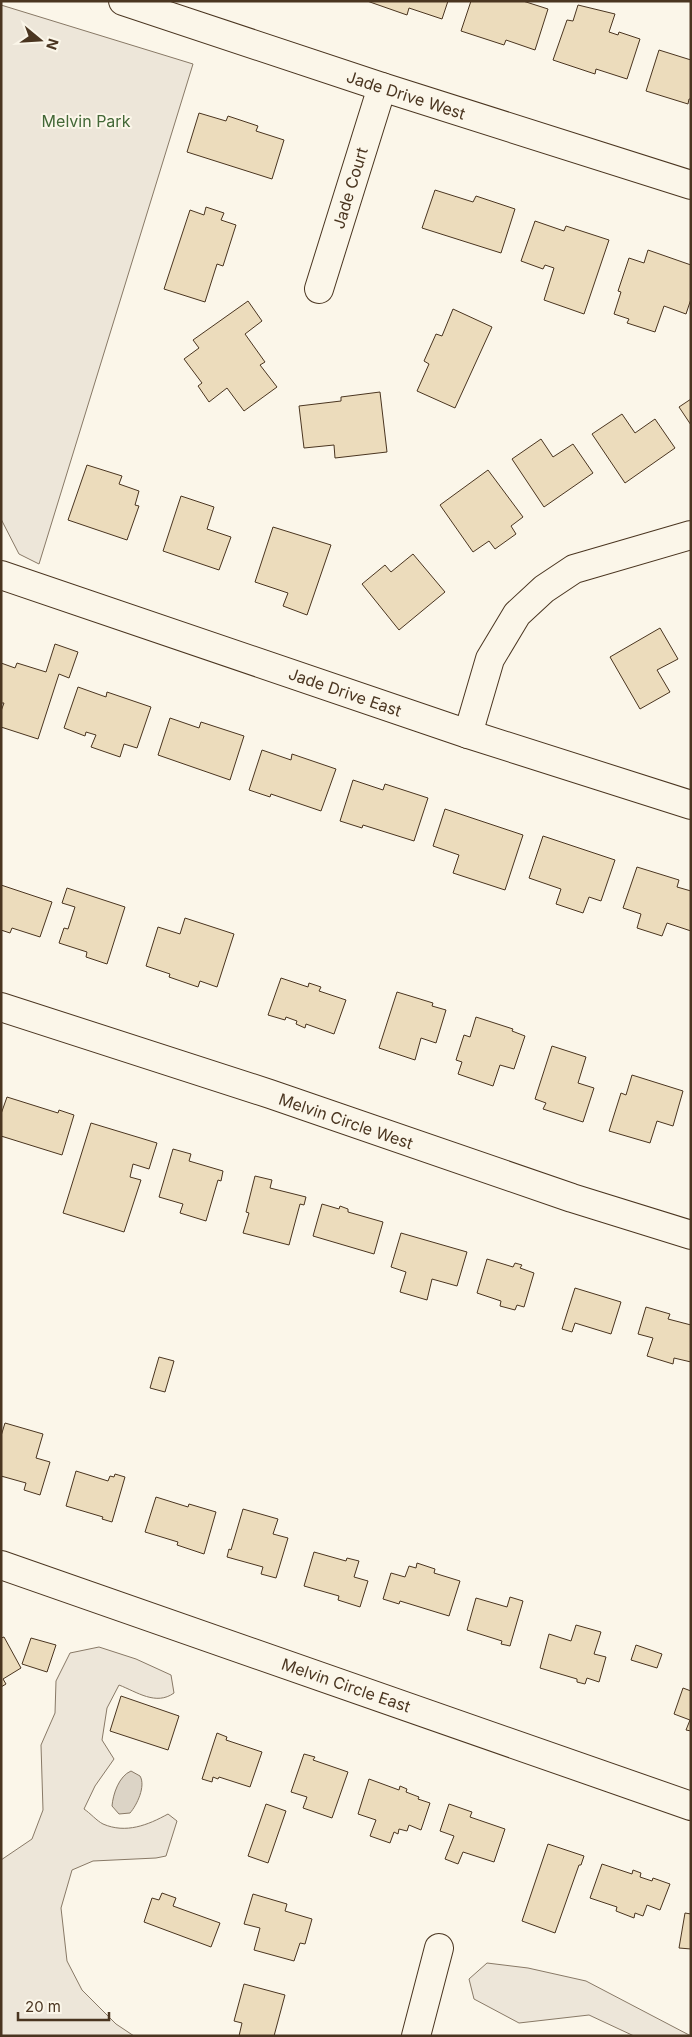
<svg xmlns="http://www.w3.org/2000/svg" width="692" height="2037" font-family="Inter,sans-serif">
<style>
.green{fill:#ede6d9;stroke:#887966}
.water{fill:#dcd4c6;stroke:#887966}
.building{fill:#ecdcbc;stroke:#4a3520}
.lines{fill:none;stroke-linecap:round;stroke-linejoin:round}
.minor-casing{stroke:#4a3520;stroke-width:30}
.minor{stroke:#fbf6e9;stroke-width:28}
.labels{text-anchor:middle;stroke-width:4;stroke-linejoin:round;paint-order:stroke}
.street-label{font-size:16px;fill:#4a3520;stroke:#fbf6e9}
.park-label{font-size:16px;fill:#436837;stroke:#fbf6e9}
</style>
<rect width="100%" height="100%" fill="#fbf6e9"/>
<g class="green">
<path d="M1 5 193 64 39 564 19 554 1 519Z"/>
<path d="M99 1647 136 1659 171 1675 174 1693C156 1706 137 1692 119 1685L107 1708 102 1740 114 1759 95 1786 84 1809C90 1813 97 1821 103 1824 126 1834 148 1825 168 1814L177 1821 166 1856 156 1858 93 1861 72 1870 61 1908 67 1961 82 1990 116 2024 134 2036H1V1860L32 1839 43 1810 41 1745 55 1713 56 1681 70 1653Z"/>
<path d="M487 1963 528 1968 586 1981 691 2036H634L589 2015 519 2023 474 1999 469 1979Z"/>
</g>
<path class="water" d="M131 1771 140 1776C146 1786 137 1805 130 1813L119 1814 112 1806C113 1794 119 1776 131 1771Z"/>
<g class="building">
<path d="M367 1H448L442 19 409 8 407 15Z"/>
<path d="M471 1H523L548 9 535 50 506 40 504 45 461 31Z"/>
<path d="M578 5 615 14 609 32 618 35 619 32 640 39 627 79 596 69 595 74 553 60 567 20 573 21Z"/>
<path d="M659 50 691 60V99H689L688 104 646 91Z"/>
<path d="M199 113 226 121 228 116 258 126 256 131 284 140 272 179 187 152Z"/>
<path d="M435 190 473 202 476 196 515 209 501 253 422 228Z"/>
<path d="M206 207 224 213 221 220 236 225 223 266 217 264 205 302 164 289 190 210 204 215Z"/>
<path d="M535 221 564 231 566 226 609 240 584 314 544 300 554 268 545 265 543 269 521 261Z"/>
<path d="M648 250 691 265V299L686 314 664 306 655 332 627 323 629 319 614 314 621 292 618 291 629 258 644 263Z"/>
<path d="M248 301 262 321 245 334 265 362 260 365 277 387 244 411 227 388 209 402 198 386 202 383 184 359 199 348 193 340Z"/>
<path d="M453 309 492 327 455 408 417 391 429 364 424 361 436 334 442 336Z"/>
<path d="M380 392 387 452 335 458 334 445 304 448 299 406 341 401V397Z"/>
<path d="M691 399V425L679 407Z"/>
<path d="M622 414 635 433 655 419 675 448 625 483 592 434Z"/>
<path d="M541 439 553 457 573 444 593 473 544 507 512 459Z"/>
<path d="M87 465 122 476 119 484 139 491 135 505 139 506 127 540 68 520Z"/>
<path d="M488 470 523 517 511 526 516 534 495 549 489 541 473 552 440 505Z"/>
<path d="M181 496 214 507 207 529 231 537 219 570 163 551Z"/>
<path d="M273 527 331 545 307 615 283 606 288 593 255 582Z"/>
<path d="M413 554 445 592 399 630 362 584 385 565 391 572Z"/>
<path d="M660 628 678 659 657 670 670 692 640 709 610 657Z"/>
<path d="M55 644 78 652 69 678 59 674 38 739 1 727V711L4 703H1V663L15 668 17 663 46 672Z"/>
<path d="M78 687 106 697 107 692 151 707 137 748 124 744 120 757 91 747 96 735 86 732 85 736 64 728Z"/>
<path d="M170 718 199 728 201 722 244 736 230 780 158 755Z"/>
<path d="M262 750 291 760 292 754 336 769 321 811 271 794 270 797 249 790Z"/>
<path d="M353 780 383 790 385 784 428 798 414 841 363 825 362 828 340 821Z"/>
<path d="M445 809 523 835 505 890 453 873 459 855 433 846Z"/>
<path d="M543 836 615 860 601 901 589 897 583 913 556 904 561 889 529 878Z"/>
<path d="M637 867 679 880 677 887 691 891V931L667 923 662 936 637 928 641 914 623 908Z"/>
<path d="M1 885 52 902 40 937 12 928 10 933 1 930Z"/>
<path d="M67 888 125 907 107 964 86 957 87 952 59 943 64 928 68 929 75 907 62 903Z"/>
<path d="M185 918 234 934 217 987 200 981 198 987 169 977 170 974 146 966 158 927 180 934Z"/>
<path d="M281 978 308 987 309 983 321 987 319 991 346 1000 334 1034 306 1024 305 1028 296 1024 297 1021 286 1017 285 1020 268 1015Z"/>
<path d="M397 992 433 1003 432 1006 446 1010 436 1043 421 1038 415 1060 379 1048Z"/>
<path d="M476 1017 513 1029 512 1031 525 1036 514 1069 500 1065 493 1086 458 1074 462 1062 456 1060 464 1035 470 1037Z"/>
<path d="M552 1046 586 1057 578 1083 594 1088 583 1122 543 1109 546 1103 535 1099Z"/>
<path d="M632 1075 683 1091 673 1126 657 1121 650 1143 609 1131 621 1093 626 1095Z"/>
<path d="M7 1097 58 1113 59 1110 74 1115 62 1155 1 1136V1114Z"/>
<path d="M91 1123 157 1143 149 1169 133 1164 130 1177 141 1180 124 1232 63 1213Z"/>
<path d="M173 1149 191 1154 189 1161 223 1171 221 1181 218 1180 206 1221 180 1213 183 1204 159 1197Z"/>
<path d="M255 1176 272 1180 270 1188 306 1197 304 1205 300 1204 289 1245 243 1233 249 1213 246 1212Z"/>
<path d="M322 1204 339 1209 340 1206 348 1209V1212L383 1222 374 1254 313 1236Z"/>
<path d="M401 1233 467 1252 457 1286 432 1279 427 1300 400 1292 406 1272 391 1267Z"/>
<path d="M487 1259 513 1267 515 1263 522 1265 520 1268 534 1273 524 1307 517 1305 515 1310 500 1306 501 1301 477 1293Z"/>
<path d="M575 1288 621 1302 611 1334 575 1323 572 1332 562 1329Z"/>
<path d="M646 1307 670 1314 668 1319 691 1325V1362L674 1358 673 1364 647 1356 653 1338 638 1334Z"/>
<path d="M159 1357 174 1361 165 1392 150 1388Z"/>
<path d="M5 1423 43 1434 36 1458 50 1462 40 1495 24 1490 26 1483 1 1476V1436Z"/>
<path d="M76 1471 108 1481 110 1476 114 1477 115 1474 125 1477 112 1522 102 1519 103 1517 66 1506Z"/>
<path d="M156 1497 188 1507 189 1504 216 1512 204 1554 177 1545 178 1542 145 1532Z"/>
<path d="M243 1509 278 1519 273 1534 288 1538 276 1578 261 1574 263 1567 227 1557 229 1549 231 1550Z"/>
<path d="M314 1552 346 1561 347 1558 359 1561 354 1577 368 1581 360 1607 338 1600 339 1596 304 1586Z"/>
<path d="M417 1563 435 1569 434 1573 460 1581 449 1616 400 1601 399 1604 383 1599 391 1573 405 1577 409 1566 416 1568Z"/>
<path d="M510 1597 523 1601 510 1646 501 1644 502 1641 467 1630 476 1598 507 1607Z"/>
<path d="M576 1625 601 1632 594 1654 606 1657 599 1682 587 1678 585 1684 577 1682V1679L540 1668 549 1634 571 1641Z"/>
<path d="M4 1637 21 1668 3 1679 6 1684 1 1687V1638Z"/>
<path d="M31 1638 56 1645 47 1672 22 1664Z"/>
<path d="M636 1645 662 1654 657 1668 631 1660Z"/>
<path d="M683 1688 691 1691V1731L686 1730 690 1720 674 1714Z"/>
<path d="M121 1696 179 1716 168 1750 110 1731Z"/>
<path d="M217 1733 227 1737 226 1740 262 1752 250 1787 219 1777 218 1779 213 1777 212 1782 202 1779Z"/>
<path d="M304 1754 315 1757 313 1760 348 1772 332 1818 303 1808 307 1797 291 1792Z"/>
<path d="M369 1779 399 1790 400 1786 407 1789 406 1792 419 1797 418 1799 430 1803 421 1830 409 1825 407 1831 399 1829 398 1834 394 1832 390 1843 370 1836 376 1820 358 1814Z"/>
<path d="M266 1804 286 1811 268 1863 248 1856Z"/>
<path d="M449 1804 472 1812 470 1817 505 1829 494 1862 463 1852 458 1864 445 1859 454 1836 440 1831Z"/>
<path d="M548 1844 584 1856 581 1865H579L555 1933 522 1921Z"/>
<path d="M602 1864 632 1874 633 1870 641 1873 640 1877 652 1881 653 1878 670 1884 660 1910 647 1905 643 1916 635 1913 634 1918 616 1911 617 1907 590 1898Z"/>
<path d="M162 1893 176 1898 173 1906 220 1923 211 1947 144 1922 152 1898 159 1900Z"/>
<path d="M253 1894 287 1904 285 1911 312 1919 305 1944 300 1943 294 1961 254 1950 260 1928 244 1924Z"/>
<path d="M685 1913 691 1914V1949L679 1948Z"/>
<path d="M244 1984 285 1995 274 2036H239L242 2023 234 2021Z"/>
</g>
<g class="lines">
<g class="minor-casing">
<g id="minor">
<path d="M123 1 382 87 691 185"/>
<path d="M319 289 382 87"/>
<path d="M1 575 468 734 691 805"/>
<path d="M468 734 490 659 517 614 544 589 574 569 691 535"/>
<path d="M1 1007 270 1094 572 1198 691 1235"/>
<path d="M1 1565 691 1806"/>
<path d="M416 2036 439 1948"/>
</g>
</g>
<use href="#minor" class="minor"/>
</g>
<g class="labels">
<g class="street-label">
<text transform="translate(406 95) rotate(18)" y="6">Jade Drive West</text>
<text transform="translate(350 188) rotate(-73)" y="6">Jade Court</text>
<text transform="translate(345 692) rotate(19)" y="6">Jade Drive East</text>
<text transform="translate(346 1121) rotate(19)" y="6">Melvin Circle West</text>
<text transform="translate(346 1685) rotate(19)" y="6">Melvin Circle East</text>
</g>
<g class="park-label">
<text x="86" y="127">Melvin Park</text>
</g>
</g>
<rect width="692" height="2037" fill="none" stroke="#4a3520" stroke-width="5"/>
<g transform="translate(40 40) rotate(108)" stroke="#fbf6e9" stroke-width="4" paint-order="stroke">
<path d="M0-4L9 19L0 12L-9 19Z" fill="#4a3520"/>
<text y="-8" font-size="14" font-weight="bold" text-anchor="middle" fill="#4a3520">N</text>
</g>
<path d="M18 2012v8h91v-8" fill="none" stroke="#4a3520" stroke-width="2.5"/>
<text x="25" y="2012" font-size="15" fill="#4a3520" stroke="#fbf6e9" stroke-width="4" paint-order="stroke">20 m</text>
</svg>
